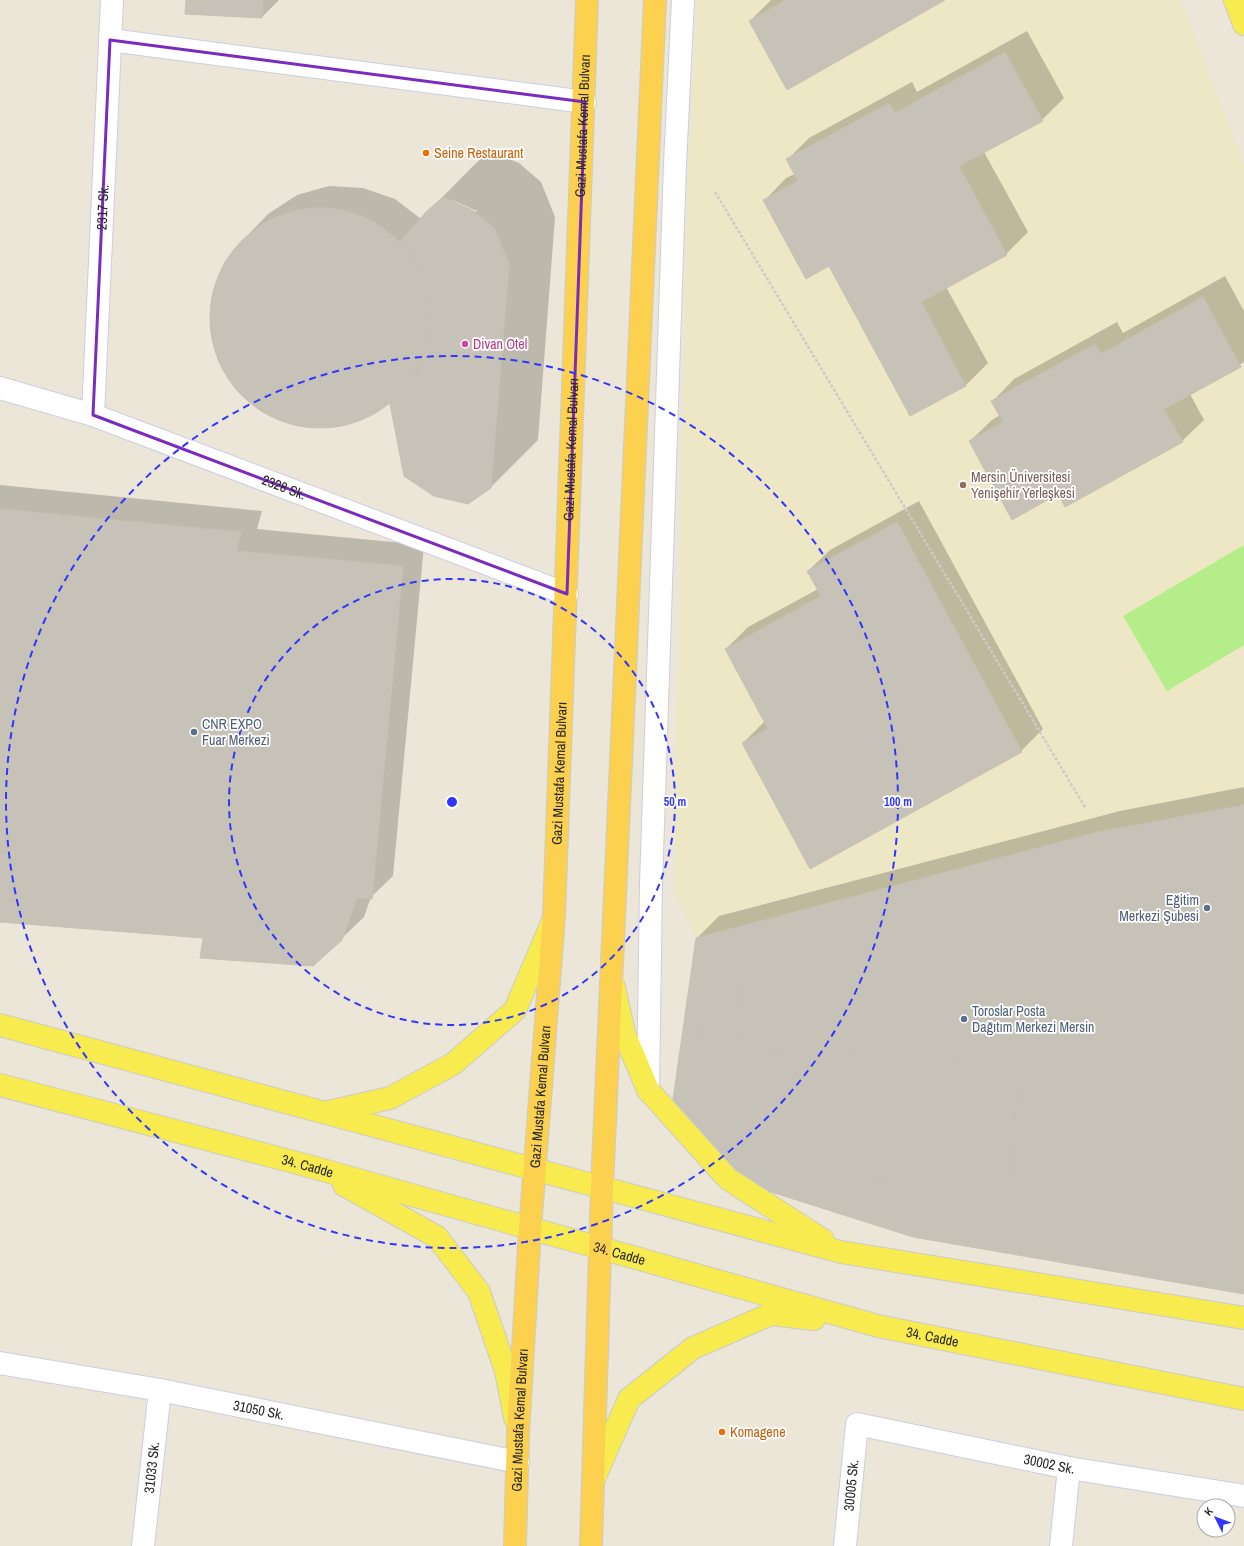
<svg xmlns="http://www.w3.org/2000/svg" width="1244" height="1546" font-family="'Archivo Narrow',sans-serif">
<style>
.education{fill:#eee7c5}
.pitch{fill:#b4ed8a}
.shadow{fill:#0003;fill-rule:evenodd}
.building{fill:#c6c2b7;stroke:#c6c2b1}
.lines{fill:none;stroke-linecap:round;stroke-linejoin:round}
.minor-casing{stroke:#cdcde1;stroke-width:24}
.primary-casing{stroke:#cbcbcb;stroke-width:24}
.trunk-casing{stroke:#cbcbcb;stroke-width:24}
.path{stroke:#cbcbcb;stroke-width:2.5;stroke-dasharray:3 2;stroke-linecap:butt}
.minor{stroke:#fff;stroke-width:22}
.primary{stroke:#f7eb50;stroke-width:22}
.trunk{stroke:#fbd14f;stroke-width:22}
.marked{fill:none;stroke:#7b2cbf;stroke-width:3;stroke-linejoin:round}
.ring{fill:none;stroke:#3035ff;stroke-width:2;stroke-dasharray:7 5}
.food-dot{fill:#e8710a;stroke:#fff;stroke-width:1.5}
.hotel-dot{fill:#d1479c;stroke:#fff;stroke-width:1.5}
.education-dot{fill:#8d6e63;stroke:#fff;stroke-width:1.5}
.service-dot{fill:#5c6f8a;stroke:#fff;stroke-width:1.5}
.labels{text-anchor:middle;stroke-width:3.5;stroke-linejoin:round;paint-order:stroke}
.street-label{font-size:14px;fill:#272727;stroke:#fff}
.food-label{font-size:14px;fill:#c56008;stroke:#fff;text-anchor:start}
.hotel-label{font-size:14px;fill:#b23c85;stroke:#fff;text-anchor:start}
.education-label{font-size:14px;fill:#785e54;stroke:#fff;text-anchor:start}
.service-label{font-size:14px;fill:#4e5e75;stroke:#fff;text-anchor:start}
.centre{fill:#3035ff;stroke:#fff;stroke-width:2}
.ring-label{font-size:12px;text-anchor:middle;font-weight:bold;fill:#3035ff;stroke:#fff;stroke-width:3.5;stroke-linejoin:round;paint-order:stroke}
</style>
<rect width="100%" height="100%" fill="#ebe6d7"/>
<path class="education" d="M698 0H1181L1244 165V805L1098 832 696 938 674 890 688 161Z"/>
<path class="pitch" d="M1244 545V645L1167 691 1123 616Z"/>
<g class="shadow">
<path d="M187 0H279L262 17Z"/>
<path d="M771 0H943L750 21Z"/>
<path d="M1027 31 1064 98 1042 120 984 152 1028 232 1006 254 946 287 988 363 966 385 911 415 829 265 765 200 786 178 795 174 787 160 809 138 912 82 917 92Z"/>
<path d="M490 151 519 163 541 182 555 217 538 440 491 487 405 475 390 403 360 420 327 427 293 425 262 412 236 390 218 361 210 329 212 295 224 263 246 237 268 214 297 195 329 186 363 188 395 199 421 219 474 165ZM452 200 477 211 476 212 452 202Z"/>
<path d="M1225 276 1244 311V362L1190 394 1204 420 1182 441H970L992 420 1000 415 993 401 1014 379 1117 322 1123 333Z"/>
<path d="M0 485 262 511 257 529 424 545 393 876 371 897 364 917 341 939 204 937 0 921Z"/>
<path d="M919 501 1043 729 1021 751 743 743 765 721 726 649 748 627 818 589 808 571 830 550Z"/>
<path d="M1244 787V1293L697 938 719 916 1120 811Z"/>
</g>
<g class="building">
<path d="M186 0H263L262 18 185 14Z"/>
<path d="M786 0H945L787 90 749 21Z"/>
<path d="M1005 52 1043 121 959 166 1007 255 921 302 966 386 910 416 829 266 806 279 763 200 798 181 786 159 889 103 895 113Z"/>
<path d="M443 197 472 210 494 228 509 264 491 488 468 504 434 496 404 476 390 404 404 389 416 373 424 354 429 334 430 313 427 293 421 274 412 256 400 242 426 212Z"/>
<circle cx="320" cy="318" r="110"/>
<path d="M1203 297 1241 367 1164 409 1183 442 1065 507 1058 494 1012 520 969 441 1003 422 991 401 1095 344 1101 354Z"/>
<path d="M0 509 241 532 236 551 403 566 372 899 357 898 342 940 313 966 200 958 203 938 0 922Z"/>
<path d="M897 522 1022 752 810 869 742 743 768 729 725 649 821 596 807 571Z"/>
<path d="M1244 805V1294L913 1237 768 1191 728 1166 702 1144 673 1099 696 938 1098 832Z"/>
<path d="M1172 838 1195 877 1206 870 1231 911 1204 928 1244 994V1070L1222 1083 1237 1107 1164 1151 1130 1096 1121 1101 1088 1047 1152 1008 1099 921 1148 891 1131 862Z"/>
<path d="M704 983 741 985 736 1044 699 1041Z"/>
<path d="M749 1047 1019 1068 1010 1187 740 1166 729 1147 724 1126 725 1089Z"/>
</g>
<g class="lines">
<g class="minor-casing">
<g id="minor">
<path d="M110 40 585 102"/>
<path id="s1" d="M0 388 93 415 567 594"/>
<path id="s2" d="M93 415 112 0"/>
<path d="M648 1090 651 885 675 164 683 0"/>
<path id="s3" d="M0 1363 160 1390 518 1462"/>
<path id="s4" d="M143 1546 160 1390"/>
<path id="s5" d="M845 1546 857 1424 1069 1468 1244 1496"/>
<path d="M1061 1546 1069 1468"/>
</g>
</g>
<g class="primary-casing">
<g id="primary">
<path d="M1235 0 1244 24"/>
<path d="M614 987 624 1033 648 1090 728 1179 823 1240"/>
<path d="M0 1025 841 1252 1244 1318"/>
<path id="s6" d="M0 1085 305 1165 878 1326 1244 1399"/>
<path d="M328 1112 390 1098 453 1064 515 1010 552 923"/>
<path d="M344 1185 437 1237 479 1292 506 1371 515 1418"/>
<path d="M593 1481 629 1399 693 1348 771 1314 814 1319"/>
</g>
</g>
<g class="trunk-casing">
<g id="trunk">
<path id="s7" d="M515 1546 518 1433 530 1229 554 916 587 0"/>
<path d="M591 1546 602 1187 655 0"/>
</g>
</g>
<path class="path" d="M715 192 1085 807"/>
<use href="#minor" class="minor"/>
<use href="#primary" class="primary"/>
<use href="#trunk" class="trunk"/>
</g>
<path class="marked" d="M110 40 585 102 567 594 93 415Z"/>
<g class="ring">
<circle cx="452" cy="802" r="223"/>
<circle cx="452" cy="802" r="446"/>
</g>
<g class="food-dot">
<circle cx="426" cy="153" r="4"/>
<circle cx="722" cy="1432" r="4"/>
</g>
<circle class="hotel-dot" cx="465" cy="344" r="4"/>
<circle class="education-dot" cx="963" cy="485" r="4"/>
<g class="service-dot">
<circle cx="194" cy="732" r="4"/>
<circle cx="1207" cy="908" r="4"/>
<circle cx="964" cy="1019" r="4"/>
</g>
<g class="labels">
<g class="street-label">
<text dy="5" stroke="none"><textPath href="#s7" startOffset="1422">Gazi Mustafa Kemal Bulvarı</textPath></text>
<text dy="5" stroke="none"><textPath href="#s2" startOffset="208">2317 Sk.</textPath></text>
<text dy="5" stroke="none"><textPath href="#s7" startOffset="1098">Gazi Mustafa Kemal Bulvarı</textPath></text>
<text dy="5" stroke="none"><textPath href="#s1" startOffset="301">2328 Sk.</textPath></text>
<text dy="5" stroke="none"><textPath href="#s7" startOffset="774">Gazi Mustafa Kemal Bulvarı</textPath></text>
<text dy="5" stroke="none"><textPath href="#s7" startOffset="450">Gazi Mustafa Kemal Bulvarı</textPath></text>
<text dy="5" stroke="none"><textPath href="#s6" startOffset="318">34. Cadde</textPath></text>
<text dy="5" stroke="none"><textPath href="#s6" startOffset="642">34. Cadde</textPath></text>
<text dy="5" stroke="none"><textPath href="#s6" startOffset="966">34. Cadde</textPath></text>
<text dy="5" stroke="none"><textPath href="#s3" startOffset="263">31050 Sk.</textPath></text>
<text dy="5" stroke="none"><textPath href="#s7" startOffset="126">Gazi Mustafa Kemal Bulvarı</textPath></text>
<text dy="5" stroke="none"><textPath href="#s5" startOffset="319">30002 Sk.</textPath></text>
<text dy="5" stroke="none"><textPath href="#s4" startOffset="79">31033 Sk.</textPath></text>
<text dy="5" stroke="none"><textPath href="#s5" startOffset="61">30005 Sk.</textPath></text>
</g>
<g class="food-label">
<text x="434" y="158">Seine Restaurant</text>
<text x="730" y="1437">Komagene</text>
</g>
<g class="hotel-label">
<text x="473" y="349">Divan Otel</text>
</g>
<g class="education-label">
<text x="971" y="482">Mersin Üniversitesi<tspan x="971" dy="16">Yenişehir Yerleşkesi</tspan></text>
</g>
<g class="service-label">
<text x="202" y="729">CNR EXPO<tspan x="202" dy="16">Fuar Merkezi</tspan></text>
<text x="1199" y="905" text-anchor="end">Eğitim<tspan x="1199" dy="16">Merkezi Şubesi</tspan></text>
<text x="972" y="1016">Toroslar Posta<tspan x="972" dy="16">Dağıtım Merkezi Mersin</tspan></text>
</g>
</g>
<circle cx="452" cy="802" r="6" class="centre"/>
<g class="ring-label">
<text x="675" y="806">50 m</text>
<text x="898" y="806">100 m</text>
</g>
<g transform="translate(1216 1518) rotate(312)"><circle r="19" fill="#ffffff" stroke="#a9a9a9"/>
<path d="M0-3L7 15L0 10L-7 15Z" fill="#3035ff"/>
<text y="-6" font-size="11" font-weight="bold" text-anchor="middle" fill="#272727">K</text>
</g>
</svg>
